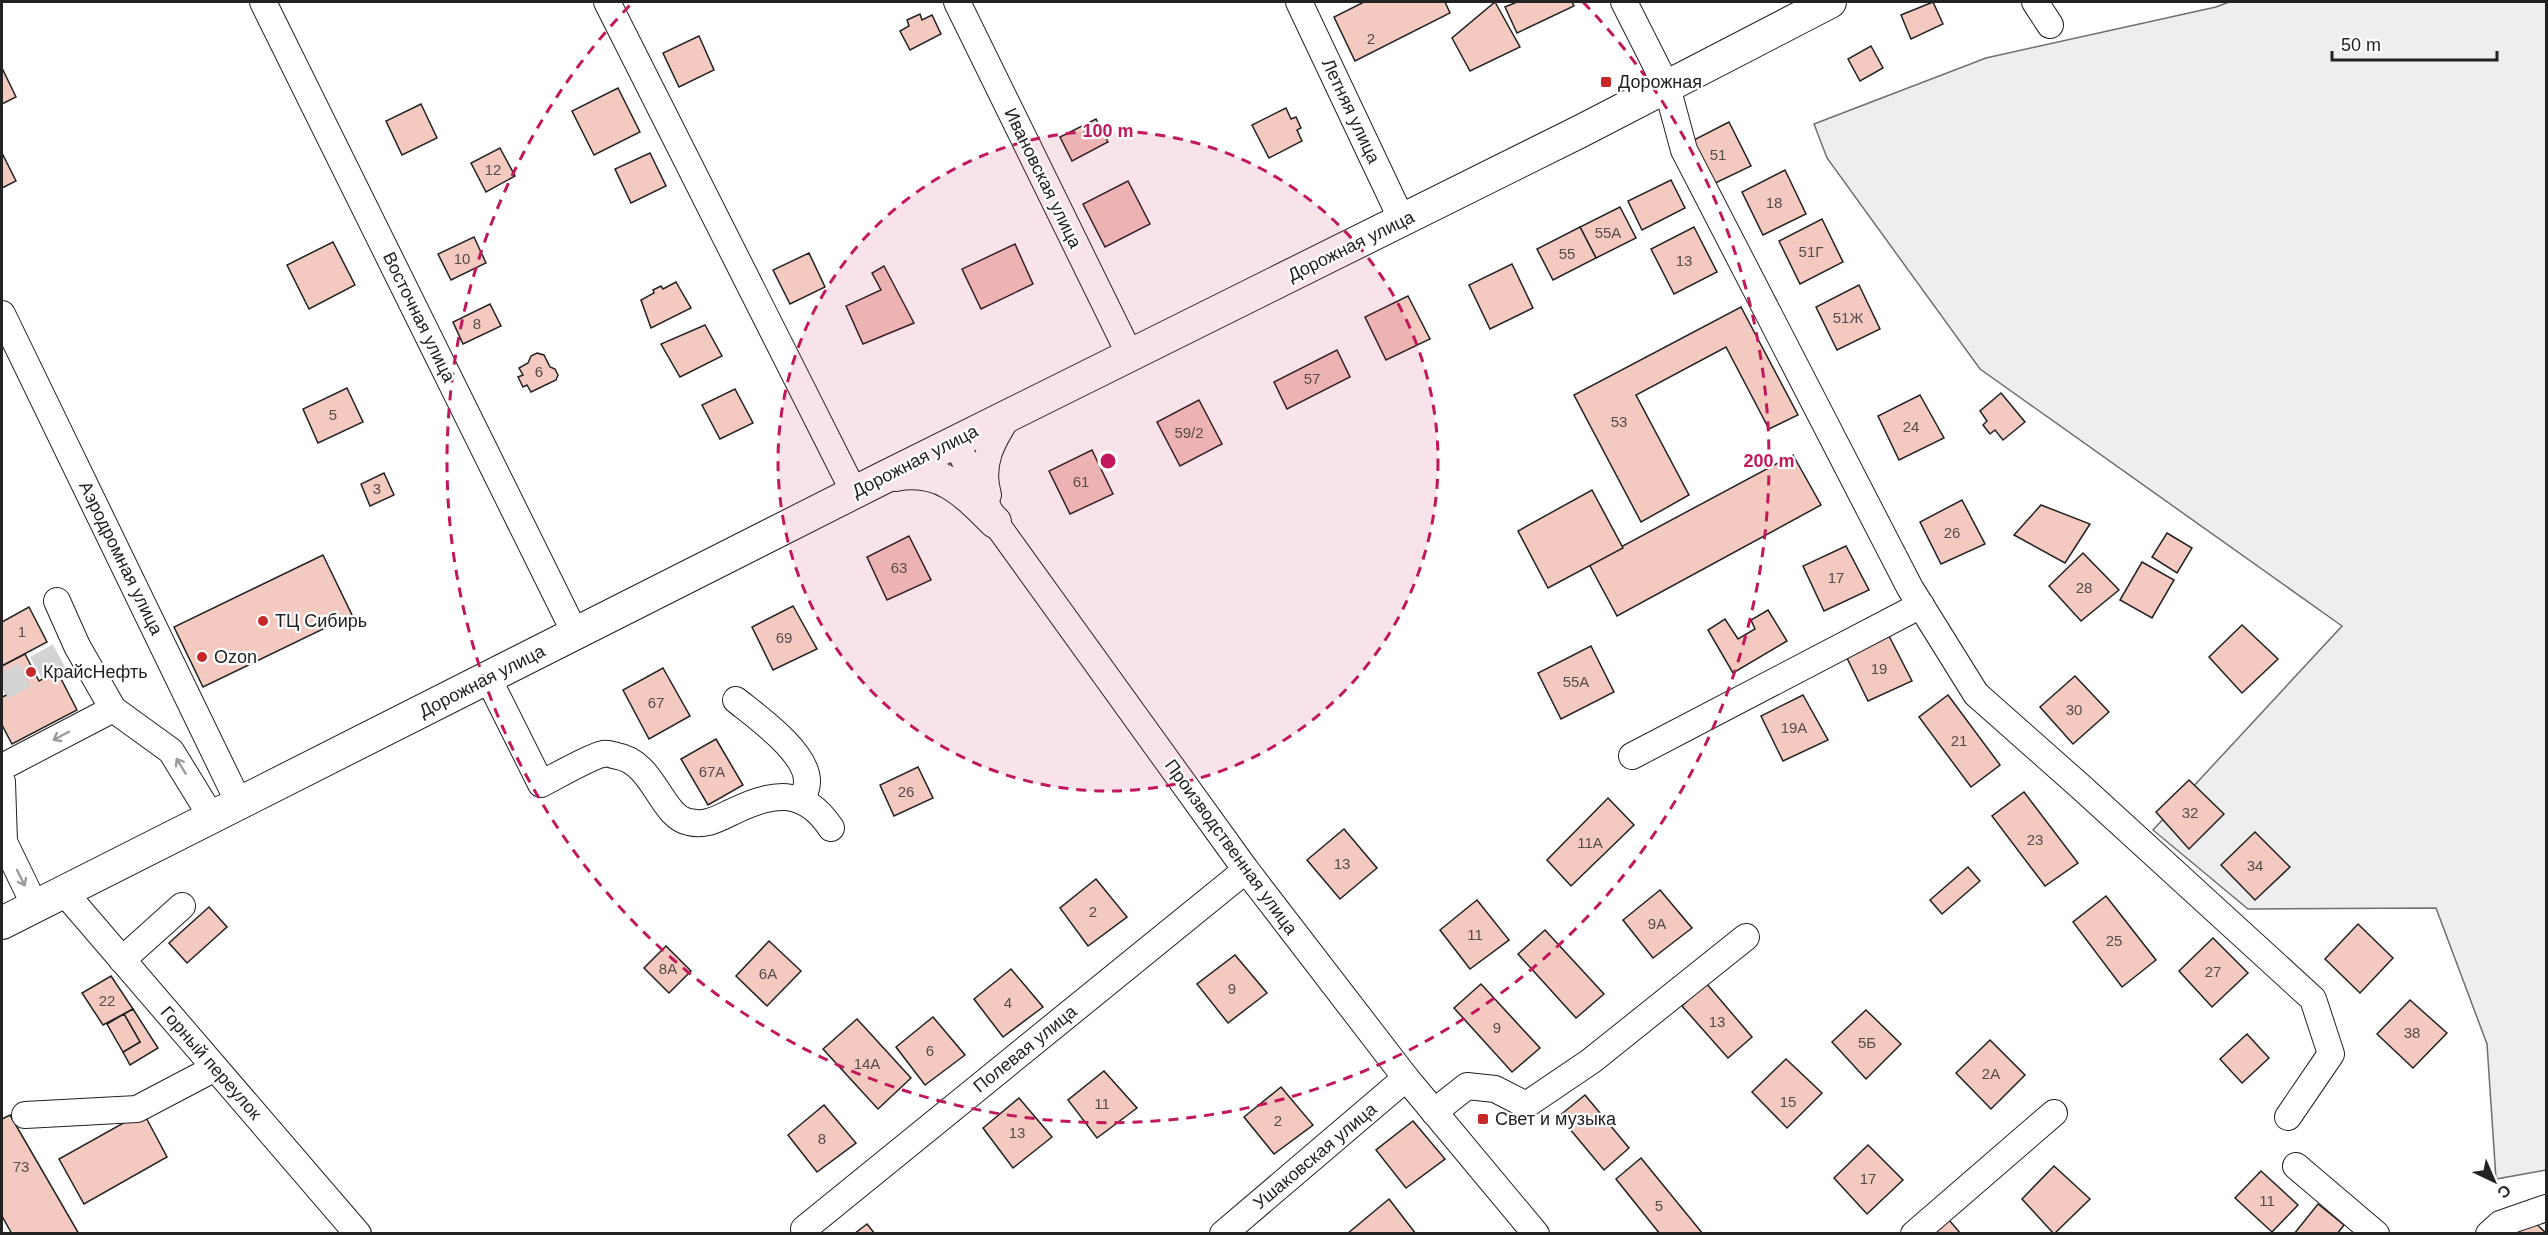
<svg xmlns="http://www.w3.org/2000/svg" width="2548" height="1235" font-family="Helvetica,sans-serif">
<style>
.green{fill:#eee;stroke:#6f6f6f;stroke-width:1.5}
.building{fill:#f3c9c0;stroke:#222;stroke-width:1.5}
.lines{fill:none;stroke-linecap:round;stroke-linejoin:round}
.minor-tunnel{stroke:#d3d3d3;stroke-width:26;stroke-dasharray:26 13;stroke-linecap:butt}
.minor-casing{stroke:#222;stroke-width:28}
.major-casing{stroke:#222;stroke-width:34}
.minor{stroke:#fff;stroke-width:26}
.major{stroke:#fff;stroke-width:32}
.oneway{stroke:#9c9c9c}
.ring{fill:none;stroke:#c2185b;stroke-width:3;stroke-dasharray:10 8}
.poi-dot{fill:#c62828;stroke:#fff;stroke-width:2}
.labels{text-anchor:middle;stroke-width:4.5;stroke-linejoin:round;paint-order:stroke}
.number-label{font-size:15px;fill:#564c4a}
.poi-label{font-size:18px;fill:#222;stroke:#fff;text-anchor:start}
.street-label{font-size:18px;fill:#222;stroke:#fff}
.centre{fill:#c2185b;stroke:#fff;stroke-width:3}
.ring-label{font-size:18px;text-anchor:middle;font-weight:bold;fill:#c2185b;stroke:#fff;stroke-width:4.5;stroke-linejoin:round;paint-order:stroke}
</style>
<rect width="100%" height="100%" fill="#fff"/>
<path class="green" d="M2229 2H2546V1170L2496 1179 2487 1044 2436 908 2248 909 2153 830 2342 626 1980 369 1827 158 1814 124 1986 58 2216 7Z"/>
<g class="building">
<path d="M1364 2H1445L1450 13 1355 61 1334 17Z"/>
<path d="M1495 2 1520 47 1470 71 1452 38Z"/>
<path d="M1517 2H1572L1574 6 1517 33 1505 7Z"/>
<path d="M1933 2 1943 24 1911 39 1901 15Z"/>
<path d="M920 14 922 20 932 15 941 34 910 50 900 31 909 26 907 20Z"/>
<path d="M699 36 714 70 679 87 663 53Z"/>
<path d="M1871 46 1883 68 1860 81 1848 59Z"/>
<path d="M2 68 16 97 2 104Z"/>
<path d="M618 88 640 132 594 155 572 111Z"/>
<path d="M421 104 437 138 402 155 386 121Z"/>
<path d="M1286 108 1291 119 1296 117 1301 128 1297 130 1302 141 1269 158 1252 125Z"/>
<path d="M1096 119 1108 142 1072 161 1060 137Z"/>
<path d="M1729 122 1751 166 1707 187 1686 144Z"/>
<path d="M500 148 515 176 486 192 471 163Z"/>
<path d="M2 153 16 181 2 188Z"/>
<path d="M650 153 666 186 631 203 615 169Z"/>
<path d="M1785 170 1806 214 1763 235 1742 192Z"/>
<path d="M1671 180 1685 208 1642 230 1628 201Z"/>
<path d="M1128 181 1150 224 1105 247 1083 204Z"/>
<path d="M1620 207 1636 238 1596 258 1580 227Z"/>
<path d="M1822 219 1843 262 1800 284 1779 241Z"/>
<path d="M1580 227 1596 258 1553 280 1537 249Z"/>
<path d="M1694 227 1717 272 1674 294 1651 249Z"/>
<path d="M474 237 486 263 451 280 438 254Z"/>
<path d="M333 242 355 285 309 309 287 265Z"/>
<path d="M1015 244 1033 284 981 309 962 269Z"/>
<path d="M809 253 825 287 790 304 773 270Z"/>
<path d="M1512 264 1533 308 1490 329 1469 285Z"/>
<path d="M884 266 914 323 863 344 846 306 881 290 872 273Z"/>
<path d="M676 282 691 308 651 328 641 300 654 293 653 290 661 286 663 289Z"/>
<path d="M1859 285 1880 329 1837 350 1816 307Z"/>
<path d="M1408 296 1430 339 1386 360 1365 317Z"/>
<path d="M490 304 501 326 463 344 453 322Z"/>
<path d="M1741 307 1798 415 1769 429 1726 347 1636 395 1689 495 1641 522 1574 395Z"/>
<path d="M705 325 722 356 680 377 661 344Z"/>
<path d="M1337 350 1350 377 1287 409 1274 382Z"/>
<path d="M537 353 544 355 550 367 555 369 558 375 556 380 531 392 527 385 523 387 518 377 523 375 519 368 528 363 531 356Z"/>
<path d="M347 388 363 422 318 443 303 409Z"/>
<path d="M735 389 753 423 720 439 702 405Z"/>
<path d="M2001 393 2025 422 2003 440 1995 430 1990 434 1983 425 1987 421 1980 411Z"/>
<path d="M1920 395 1944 438 1899 460 1878 416Z"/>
<path d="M1199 400 1222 444 1180 466 1157 422Z"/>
<path d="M1092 450 1113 494 1070 514 1049 471Z"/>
<path d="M1793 455 1821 505 1617 616 1589 564Z"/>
<path d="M384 473 394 495 370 506 361 484Z"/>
<path d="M1592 490 1623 548 1548 588 1518 531Z"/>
<path d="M1962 500 1985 544 1941 564 1920 522Z"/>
<path d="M2041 505 2090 524 2065 563 2014 535Z"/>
<path d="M2167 533 2192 548 2177 573 2152 557Z"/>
<path d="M909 536 931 580 887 600 867 557Z"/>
<path d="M1846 546 1869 590 1824 611 1803 566Z"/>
<path d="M2083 553 2119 590 2081 621 2049 586Z"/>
<path d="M323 555 352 615 203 687 174 627Z"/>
<path d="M2142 562 2174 580 2152 618 2120 600Z"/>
<path d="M793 606 817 649 773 670 752 627Z"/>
<path d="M29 607 47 642 2 666V622Z"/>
<path d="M1768 610 1787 641 1733 673 1708 630 1725 619 1738 639 1755 629 1751 620Z"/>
<path d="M2242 625 2278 659 2242 693 2209 657Z"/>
<path d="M1889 636 1912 681 1868 701 1847 658Z"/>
<path d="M1591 646 1614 692 1561 719 1538 673Z"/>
<path d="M25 654 39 681 57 671 77 710 12 744 2 725V697L7 695 2 684V666Z"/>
<path d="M663 668 690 716 649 739 623 690Z"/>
<path d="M2075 676 2109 712 2073 744 2040 707Z"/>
<path d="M1803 695 1828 740 1783 761 1761 716Z"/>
<path d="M1948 695 2000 765 1971 787 1919 717Z"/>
<path d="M716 739 743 785 708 805 681 759Z"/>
<path d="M918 767 933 798 894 816 880 785Z"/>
<path d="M2189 780 2224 814 2189 849 2156 812Z"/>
<path d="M2024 792 2078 863 2045 886 1992 816Z"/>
<path d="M1608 798 1634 825 1571 886 1547 860Z"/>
<path d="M1344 829 1377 868 1340 899 1307 860Z"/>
<path d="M2255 832 2290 867 2255 900 2221 865Z"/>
<path d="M1968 867 1980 881 1942 914 1930 900Z"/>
<path d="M1096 879 1127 917 1088 946 1060 908Z"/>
<path d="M1660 890 1692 928 1653 958 1623 920Z"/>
<path d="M2106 896 2156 960 2122 987 2073 922Z"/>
<path d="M1477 900 1509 940 1470 969 1440 930Z"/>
<path d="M209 907 227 927 187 963 169 943Z"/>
<path d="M2358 924 2393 958 2360 993 2325 959Z"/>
<path d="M1545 930 1604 994 1576 1018 1518 954Z"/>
<path d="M2213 938 2248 973 2212 1007 2179 971Z"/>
<path d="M769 941 801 971 767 1006 736 976Z"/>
<path d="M666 946 691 971 669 993 644 968Z"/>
<path d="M1235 955 1267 993 1228 1023 1197 984Z"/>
<path d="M1011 969 1043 1007 1003 1037 974 999Z"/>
<path d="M111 976 133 1009 103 1025 82 993Z"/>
<path d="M1706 983 1752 1037 1728 1058 1682 1006Z"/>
<path d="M1481 984 1540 1048 1512 1072 1454 1008Z"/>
<path d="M2410 1000 2447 1033 2413 1068 2377 1034Z"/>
<path d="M133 1009 158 1048 130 1065 123 1052 140 1042 124 1014Z"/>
<path d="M1866 1010 1901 1044 1866 1079 1832 1042Z"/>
<path d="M124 1014 140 1042 123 1052 107 1024Z"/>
<path d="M933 1017 965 1055 925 1085 896 1047Z"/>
<path d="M857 1019 911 1078 878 1109 823 1049Z"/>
<path d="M2247 1034 2269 1058 2242 1083 2220 1059Z"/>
<path d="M1990 1040 2025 1075 1991 1109 1956 1073Z"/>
<path d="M1786 1059 1822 1093 1787 1128 1752 1092Z"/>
<path d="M1104 1071 1137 1108 1097 1138 1068 1100Z"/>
<path d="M1281 1087 1313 1125 1274 1154 1244 1117Z"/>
<path d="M1585 1095 1629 1148 1604 1170 1559 1116Z"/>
<path d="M1019 1098 1052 1137 1013 1168 983 1128Z"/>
<path d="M824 1105 856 1143 817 1172 788 1135Z"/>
<path d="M143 1112 167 1157 84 1204 59 1159Z"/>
<path d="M10 1115 79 1234H12L2 1216V1119Z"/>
<path d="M1413 1121 1445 1159 1406 1188 1376 1150Z"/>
<path d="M1868 1145 1903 1180 1867 1214 1834 1178Z"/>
<path d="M1641 1158 1703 1234H1660L1616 1179Z"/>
<path d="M2054 1166 2090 1199 2054 1234 2022 1199Z"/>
<path d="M2261 1171 2298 1205 2272 1232 2235 1198Z"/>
<path d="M1389 1199 1416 1234H1347Z"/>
<path d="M2318 1204 2344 1225 2337 1234H2294Z"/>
<path d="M2530 1218 2546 1233V1234H2517Z"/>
<path d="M1949 1220 1961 1234H1934Z"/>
<path d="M867 1224 875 1234H854Z"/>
</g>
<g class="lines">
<path class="minor-tunnel" d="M2 687 77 646"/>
<g class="minor-casing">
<g id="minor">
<path d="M263 2 575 633"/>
<path d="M607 2 854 492"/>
<path d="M957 2 1130 355"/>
<path d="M1299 2 1402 220"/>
<path d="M1624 2 1667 87 1684 150 1910 588 1976 694 2081 787 2313 999 2331 1054 2288 1117"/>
<path d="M2035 2 2050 25"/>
<path d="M2 314 239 803"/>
<path d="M955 441 995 522 1246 870 1406 1078 1536 1234"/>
<path d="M988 495C979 464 992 441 1009 415"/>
<path d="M57 601 77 646 113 709 171 751 211 816"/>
<path d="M488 678 541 784C555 777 591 756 603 754 607 753 613 755 617 756 654 762 661 817 689 822 706 826 717 819 732 812 772 792 804 787 831 828"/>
<path d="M736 700C757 717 808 753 807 782 807 788 804 795 802 801"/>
<path d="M1632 756 1921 605"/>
<path d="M2 767 113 709"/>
<path d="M2 782 4 842 35 906"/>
<path d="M64 892 358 1234"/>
<path d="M122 960 182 906"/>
<path d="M1434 1112 1467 1086 1495 1089 1526 1105 1591 1061 1746 937"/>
<path d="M25 1115 137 1109 215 1068"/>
<path d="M2296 1166 2376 1234"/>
<path d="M804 1229 1246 870"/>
<path d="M1223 1234 1406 1078"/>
<path d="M1914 1234 2054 1113"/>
<path d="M2489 1234 2500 1224 2546 1208"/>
</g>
</g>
<g class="major-casing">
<g id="major">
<path d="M895 475C941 466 965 492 995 522"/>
<path d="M2 923 883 478 1581 131 1830 2"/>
</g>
</g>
<use href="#minor" class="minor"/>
<use href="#major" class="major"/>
</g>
<defs><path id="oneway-shaft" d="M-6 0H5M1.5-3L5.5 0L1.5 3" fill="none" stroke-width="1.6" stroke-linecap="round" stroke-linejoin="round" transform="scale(1.5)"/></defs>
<g class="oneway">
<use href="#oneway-shaft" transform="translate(61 736) rotate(152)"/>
<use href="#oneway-shaft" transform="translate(181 766) rotate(-121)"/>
<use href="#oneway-shaft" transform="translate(21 878) rotate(64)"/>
</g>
<circle cx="1108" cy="461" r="330" fill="#c2185b" fill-opacity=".12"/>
<g class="ring">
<circle cx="1108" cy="461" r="330"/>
<path d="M1583 2A661 661 0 1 1 633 2"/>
</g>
<g class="poi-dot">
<rect x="1600" y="76" width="12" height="12" rx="3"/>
<circle cx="263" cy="621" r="6"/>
<circle cx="202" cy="657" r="6"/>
<circle cx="31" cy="672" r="6"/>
<rect x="1477" y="1113" width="12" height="12" rx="3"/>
</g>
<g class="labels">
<g class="number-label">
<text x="1371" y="44">2</text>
<text x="1718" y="160">51</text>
<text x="493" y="175">12</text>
<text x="1774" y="208">18</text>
<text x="1608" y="238">55А</text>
<text x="1811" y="257">51Г</text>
<text x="1567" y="259">55</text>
<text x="462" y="264">10</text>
<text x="1684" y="266">13</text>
<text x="1848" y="323">51Ж</text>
<text x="477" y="329">8</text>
<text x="539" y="377">6</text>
<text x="1312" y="384">57</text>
<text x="333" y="420">5</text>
<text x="1619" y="427">53</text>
<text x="1911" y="432">24</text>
<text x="1189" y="438">59/2</text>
<text x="1081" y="487">61</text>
<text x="377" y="494">3</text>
<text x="1952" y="538">26</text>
<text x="899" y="573">63</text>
<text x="1836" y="583">17</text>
<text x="2084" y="593">28</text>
<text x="22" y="637">1</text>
<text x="784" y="643">69</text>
<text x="1879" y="674">19</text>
<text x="1576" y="687">55А</text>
<text x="656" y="708">67</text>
<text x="2074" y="715">30</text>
<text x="1794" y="733">19А</text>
<text x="1959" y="746">21</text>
<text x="712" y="777">67А</text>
<text x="906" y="797">26</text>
<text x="2190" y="818">32</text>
<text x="2035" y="845">23</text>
<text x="1590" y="848">11А</text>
<text x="1342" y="869">13</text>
<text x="2255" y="871">34</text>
<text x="1093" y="917">2</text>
<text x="1657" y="929">9А</text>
<text x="1475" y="940">11</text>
<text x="2114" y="946">25</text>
<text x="668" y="974">8А</text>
<text x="2213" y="977">27</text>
<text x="768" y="979">6А</text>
<text x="1232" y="994">9</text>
<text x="107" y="1006">22</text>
<text x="1008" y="1008">4</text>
<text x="1717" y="1027">13</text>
<text x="1497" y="1033">9</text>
<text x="2412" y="1038">38</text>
<text x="1867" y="1048">5Б</text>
<text x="930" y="1056">6</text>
<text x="867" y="1069">14А</text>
<text x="1991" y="1079">2А</text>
<text x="1788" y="1107">15</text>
<text x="1102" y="1109">11</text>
<text x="1278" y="1126">2</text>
<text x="1017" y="1138">13</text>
<text x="822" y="1144">8</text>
<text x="21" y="1172">73</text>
<text x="1868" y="1184">17</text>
<text x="2267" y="1206">11</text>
<text x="1659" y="1211">5</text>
</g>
<g class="poi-label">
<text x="1618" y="88">Дорожная</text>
<text x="275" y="627">ТЦ Сибирь</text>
<text x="214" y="663">Ozon</text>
<text x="43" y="678">КрайсНефть</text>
<text x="1495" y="1125">Свет и музыка</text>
</g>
<g class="street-label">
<text transform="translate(1351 111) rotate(65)" y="6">Летняя улица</text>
<text transform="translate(1043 178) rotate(64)" y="6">Ивановская улица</text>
<text transform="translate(1351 246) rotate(-26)" y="6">Дорожная улица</text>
<text transform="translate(419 317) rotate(64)" y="6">Восточная улица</text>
<text transform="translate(915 461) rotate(-27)" y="6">Дорожная улица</text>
<text transform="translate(121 558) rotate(64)" y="6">Аэродромная улица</text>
<text transform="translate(482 681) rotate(-27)" y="6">Дорожная улица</text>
<text transform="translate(1231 847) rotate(54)" y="6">Производственная улица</text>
<text transform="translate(1025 1049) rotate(-39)" y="6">Полевая улица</text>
<text transform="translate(211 1063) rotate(49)" y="6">Горный переулок</text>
<text transform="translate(1315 1156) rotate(-40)" y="6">Ушаковская улица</text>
</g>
</g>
<circle cx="1108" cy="461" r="9" class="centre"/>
<g class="ring-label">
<text x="1108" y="137">100 m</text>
<text x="1769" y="467">200 m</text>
</g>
<rect width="2548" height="1235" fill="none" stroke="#222222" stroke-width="6"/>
<g transform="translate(2494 1181) rotate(136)" stroke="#ffffff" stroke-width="4.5" paint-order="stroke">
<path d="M0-4.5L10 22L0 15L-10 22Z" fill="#222222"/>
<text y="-9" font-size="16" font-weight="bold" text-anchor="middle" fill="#222222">С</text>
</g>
<path d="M2332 51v9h165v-9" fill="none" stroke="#222222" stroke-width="3"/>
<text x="2341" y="51" font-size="18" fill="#222222" stroke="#ffffff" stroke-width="4.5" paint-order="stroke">50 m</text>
</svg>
